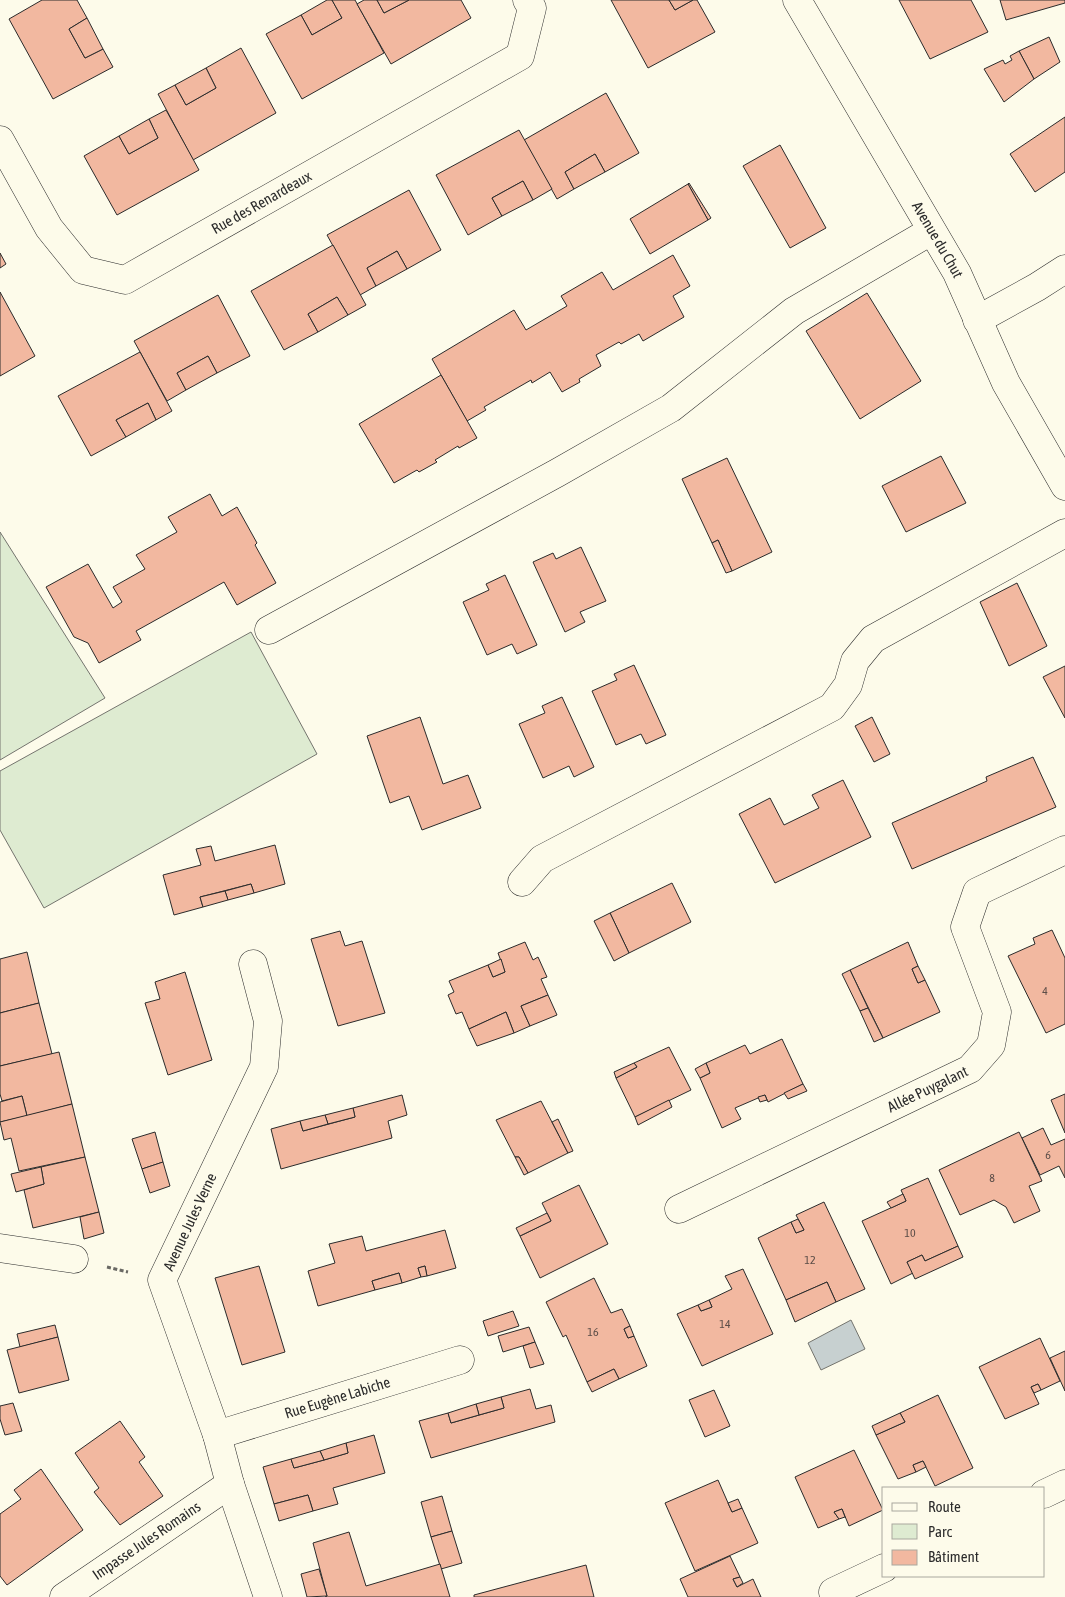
<svg xmlns="http://www.w3.org/2000/svg" width="1065" height="1597" font-family="'Asap Condensed',sans-serif">
<style>
.green{fill:#deebd1;stroke:#74746e}
.water{fill:#c7d0d0;stroke:#74746e}
.building{fill:#f2b8a0;stroke:#2b2b2b}
.lines{fill:none;stroke-linecap:round;stroke-linejoin:round}
.minor-casing{stroke:#2b2b2b;stroke-width:29}
.tertiary-casing{stroke:#2b2b2b;stroke-width:29}
.path{stroke:#6a6964;stroke-width:3;stroke-dasharray:4 2.5;stroke-linecap:butt}
.minor{stroke:#fdfbea;stroke-width:28}
.tertiary{stroke:#fdfbea;stroke-width:28}
.labels{text-anchor:middle;stroke-width:4;stroke-linejoin:round;paint-order:stroke}
.number-label{font-size:12px;fill:#5d4e48}
.street-label{font-size:15px;fill:#2b2b2b;stroke:#fdfbea}
</style>
<rect width="100%" height="100%" fill="#fdfbea"/>
<g class="green">
<path d="M0 532 105 698 0 760Z"/>
<path d="M251 632 317 754 44 908 0 830V771Z"/>
</g>
<path class="water" d="M851 1320 865 1349 821 1370 808 1343Z"/>
<g class="building">
<path d="M42 0H77L87 18 69 29 85 58 103 49 113 67 53 99 9 19Z"/>
<path d="M327 0H332L342 18 312 35 301 15Z"/>
<path d="M332 0H355L384 53 302 99 266 34 301 15 312 35 342 18Z"/>
<path d="M364 0H377L384 13 409 0H461L471 18 391 64 357 4Z"/>
<path d="M377 0H409L384 13Z"/>
<path d="M611 0H669L675 10 693 0H697L715 32 648 68Z"/>
<path d="M669 0H693L675 10Z"/>
<path d="M899 0H971L988 32 930 59Z"/>
<path d="M1000 0H1065V3L1006 20Z"/>
<path d="M87 18 103 49 85 58 69 29Z"/>
<path d="M1049 37 1060 62 1034 79 1019 51Z"/>
<path d="M241 48 276 113 193 160 158 94 175 85 186 105 216 88 206 68Z"/>
<path d="M1019 51 1034 79 1004 102 984 69 1003 60 1005 64 1012 60 1010 56Z"/>
<path d="M206 68 216 88 186 105 175 85Z"/>
<path d="M606 93 639 153 605 172 595 154 565 172 574 189 557 199 524 140Z"/>
<path d="M166 110 199 170 117 215 84 156 119 136 129 154 158 138 149 119Z"/>
<path d="M1065 117V172L1035 192 1010 154Z"/>
<path d="M149 119 158 138 129 154 119 136Z"/>
<path d="M519 130 552 189 533 200 523 181 492 198 502 216 468 235 436 175Z"/>
<path d="M780 145 826 228 790 248 743 166Z"/>
<path d="M595 154 605 172 574 189 565 172Z"/>
<path d="M523 181 533 200 502 216 492 198Z"/>
<path d="M689 183 711 218 708 220 688 184Z"/>
<path d="M688 184 708 220 650 254 630 219Z"/>
<path d="M409 190 441 250 407 269 397 251 367 268 376 286 360 295 327 235Z"/>
<path d="M333 245 366 305 348 315 337 297 308 314 318 332 284 350 251 291Z"/>
<path d="M397 251 407 269 376 286 367 268Z"/>
<path d="M0 253 6 264 0 268Z"/>
<path d="M673 255 690 286 673 296 684 317 643 341 639 334 621 344 619 342 596 355 601 366 579 379 580 382 562 392 550 372 532 383 531 380 484 407 486 410 467 421 432 359 514 310 526 330 567 306 561 296 602 272 613 290Z"/>
<path d="M0 292 35 356 0 376Z"/>
<path d="M867 293 921 381 860 419 806 331Z"/>
<path d="M218 295 250 356 217 373 208 356 177 373 186 390 167 401 134 341Z"/>
<path d="M337 297 348 315 318 332 308 314Z"/>
<path d="M140 352 172 411 156 420 148 403 116 420 126 437 91 456 58 396Z"/>
<path d="M208 356 217 373 186 390 177 373Z"/>
<path d="M441 375 477 438 459 448 458 446 435 460 437 462 419 472 417 470 394 483 359 424Z"/>
<path d="M148 403 156 420 126 437 116 420Z"/>
<path d="M941 456 966 503 906 532 882 486Z"/>
<path d="M727 458 772 552 732 571 718 540 712 543 682 479Z"/>
<path d="M210 494 222 516 237 507 257 543 255 545 276 583 237 605 224 582 136 631 141 640 99 663 88 643 74 637 46 587 88 564 113 608 122 602 113 587 145 569 136 555 177 532 168 517Z"/>
<path d="M718 540 732 571 726 573 712 543Z"/>
<path d="M581 547 606 601 580 612 585 622 565 632 533 562 553 553 556 559Z"/>
<path d="M505 575 537 645 517 654 512 644 487 655 463 602 489 590 486 584Z"/>
<path d="M1017 583 1047 646 1009 666 980 602Z"/>
<path d="M634 665 666 735 646 744 641 734 616 745 592 691 617 680 614 674Z"/>
<path d="M1065 666V718L1043 677Z"/>
<path d="M562 697 594 767 574 777 569 766 543 778 519 724 545 713 542 706Z"/>
<path d="M420 717 443 784 468 775 481 808 422 830 409 796 390 803 367 736Z"/>
<path d="M872 717 890 754 874 762 855 726Z"/>
<path d="M1033 757 1056 807 912 869 892 823 987 781 986 777Z"/>
<path d="M843 780 871 837 775 883 739 814 770 798 784 825 819 808 812 795Z"/>
<path d="M275 845 285 884 254 893 251 884 200 897 203 907 174 915 163 875 201 865 196 849 211 846 215 861Z"/>
<path d="M672 883 691 922 629 953 610 913Z"/>
<path d="M251 884 254 893 228 900 225 891Z"/>
<path d="M225 891 228 900 203 907 200 897Z"/>
<path d="M610 913 629 953 614 961 594 921Z"/>
<path d="M1052 930 1065 958V1024L1046 1033 1008 956 1035 944 1033 938Z"/>
<path d="M340 931 345 946 362 941 385 1013 338 1026 311 939Z"/>
<path d="M525 942 533 960 538 957 547 977 541 979 548 995 521 1006 530 1026 514 1033 506 1012 469 1029 462 1012 456 1014 448 995 454 992 449 981 488 965 493 977 505 972 498 953Z"/>
<path d="M908 942 918 966 912 969 918 983 925 980 940 1012 883 1038 850 970Z"/>
<path d="M27 952 39 1003 0 1013V959Z"/>
<path d="M501 959 505 972 493 977 488 965Z"/>
<path d="M918 966 925 980 918 983 912 969Z"/>
<path d="M850 970 868 1008 860 1011 842 974Z"/>
<path d="M185 972 212 1060 168 1075 145 1003 160 999 155 982Z"/>
<path d="M548 995 557 1015 530 1026 521 1006Z"/>
<path d="M39 1003 52 1054 0 1066V1013Z"/>
<path d="M868 1008 883 1038 874 1042 860 1011Z"/>
<path d="M506 1012 514 1033 477 1046 469 1029Z"/>
<path d="M782 1039 803 1084 768 1102 765 1095 735 1108 741 1119 722 1128 700 1078 710 1073 706 1063 745 1045 750 1054Z"/>
<path d="M669 1047 691 1090 635 1117 616 1078 637 1067 634 1063Z"/>
<path d="M59 1052 72 1104 27 1116 22 1096 2 1101 0 1094V1066Z"/>
<path d="M634 1063 637 1067 616 1078 614 1072Z"/>
<path d="M706 1063 710 1073 700 1078 695 1069Z"/>
<path d="M803 1084 807 1091 788 1099 784 1093Z"/>
<path d="M1065 1094V1133L1051 1100Z"/>
<path d="M402 1095 407 1115 388 1121 392 1138 281 1169 271 1129 300 1121 303 1131 355 1117 353 1108Z"/>
<path d="M765 1095 767 1100 760 1102 758 1097Z"/>
<path d="M22 1096 27 1116 0 1122V1102Z"/>
<path d="M669 1100 672 1107 638 1125 635 1117Z"/>
<path d="M541 1101 568 1153 528 1173 519 1157H515L496 1120Z"/>
<path d="M72 1104 85 1157 19 1171 11 1138 4 1140 0 1122Z"/>
<path d="M353 1108 355 1117 328 1124 325 1115Z"/>
<path d="M325 1115 328 1124 303 1131 300 1121Z"/>
<path d="M558 1119 573 1151 568 1153 552 1122Z"/>
<path d="M1043 1128 1051 1145 1065 1139V1178L1059 1166 1040 1175 1022 1138Z"/>
<path d="M155 1132 163 1162 142 1169 132 1139Z"/>
<path d="M1019 1132 1042 1181 1029 1186 1040 1211 1014 1223 1006 1207 994 1200 960 1215 939 1170Z"/>
<path d="M85 1157 99 1212 33 1228 24 1190 44 1184 41 1167Z"/>
<path d="M515 1157H519L528 1173 524 1175Z"/>
<path d="M163 1162 170 1186 150 1193 142 1169Z"/>
<path d="M41 1167 44 1184 16 1192 11 1174Z"/>
<path d="M928 1178 958 1246 925 1261 922 1255 907 1262 913 1273 891 1284 862 1221 906 1201 901 1190Z"/>
<path d="M579 1185 608 1244 540 1278 520 1236 551 1221 542 1203Z"/>
<path d="M903 1194 906 1201 891 1208 887 1202Z"/>
<path d="M824 1202 865 1289 836 1302 827 1282 786 1300 758 1238 791 1222 796 1233 804 1230 796 1215Z"/>
<path d="M99 1212 104 1233 84 1239 80 1217Z"/>
<path d="M547 1213 551 1221 520 1236 516 1228Z"/>
<path d="M798 1219 804 1230 796 1233 791 1222Z"/>
<path d="M445 1230 456 1268 427 1276 425 1266 418 1268 421 1277 402 1283 399 1273 372 1281 375 1290 318 1306 308 1271 335 1263 329 1244 362 1236 366 1251Z"/>
<path d="M958 1246 963 1257 915 1279 907 1262 922 1255 925 1261Z"/>
<path d="M259 1266 285 1352 242 1365 215 1278Z"/>
<path d="M425 1266 427 1276 421 1277 418 1268Z"/>
<path d="M743 1269 773 1334 702 1366 677 1314 698 1305 701 1311 712 1307 709 1300 732 1289 725 1276Z"/>
<path d="M399 1273 402 1283 375 1290 372 1281Z"/>
<path d="M594 1278 611 1313 622 1309 630 1326 624 1329 628 1338 634 1336 647 1366 619 1379 614 1369 587 1382 566 1335 563 1337 546 1302Z"/>
<path d="M827 1282 836 1302 795 1322 786 1300Z"/>
<path d="M709 1300 712 1307 701 1311 698 1305Z"/>
<path d="M513 1311 519 1326 488 1336 483 1321Z"/>
<path d="M55 1325 58 1337 20 1347 17 1334Z"/>
<path d="M630 1326 634 1336 628 1338 624 1329Z"/>
<path d="M529 1327 535 1342 503 1352 498 1336Z"/>
<path d="M58 1337 69 1380 19 1393 7 1350Z"/>
<path d="M1040 1338 1060 1381 1041 1390 1038 1384 1031 1387 1039 1404 1005 1419 979 1367Z"/>
<path d="M535 1342 544 1364 530 1368 523 1346Z"/>
<path d="M1065 1351V1391L1050 1358Z"/>
<path d="M614 1369 619 1379 592 1392 587 1382Z"/>
<path d="M1038 1384 1041 1390 1034 1393 1031 1387Z"/>
<path d="M530 1389 536 1409 551 1405 555 1422 431 1458 419 1421 448 1413 451 1423 504 1408 501 1397Z"/>
<path d="M714 1390 730 1426 705 1437 689 1400Z"/>
<path d="M938 1395 973 1468 935 1486 923 1461 913 1465 916 1472 898 1479 876 1435 905 1422 900 1413Z"/>
<path d="M501 1397 504 1408 479 1415 476 1404Z"/>
<path d="M13 1403 22 1431 5 1435 0 1419V1406Z"/>
<path d="M476 1404 479 1415 451 1423 448 1413Z"/>
<path d="M900 1413 905 1422 876 1435 872 1426Z"/>
<path d="M120 1421 145 1457 139 1462 163 1496 120 1525 94 1492 99 1488 75 1453Z"/>
<path d="M374 1435 385 1473 333 1488 338 1504 313 1511 308 1495 274 1504 263 1467 291 1459 294 1468 324 1460 348 1453 346 1443Z"/>
<path d="M346 1443 348 1453 324 1460 320 1451Z"/>
<path d="M854 1450 883 1510 849 1526 842 1509 834 1512 839 1519 818 1528 795 1477Z"/>
<path d="M320 1451 324 1460 294 1468 291 1459Z"/>
<path d="M923 1461 926 1467 916 1472 913 1465Z"/>
<path d="M41 1469 83 1530 7 1585 0 1576V1514L21 1499 14 1490Z"/>
<path d="M718 1480 732 1512 742 1508 758 1543 695 1571 665 1503Z"/>
<path d="M308 1495 313 1511 279 1521 274 1504Z"/>
<path d="M442 1496 452 1531 431 1537 421 1502Z"/>
<path d="M738 1499 742 1508 732 1512 728 1503Z"/>
<path d="M842 1509 845 1517 839 1519 834 1512Z"/>
<path d="M452 1531 462 1563 441 1569 431 1537Z"/>
<path d="M349 1532 366 1586 440 1564 450 1597H325L327 1596 313 1543Z"/>
<path d="M730 1556 740 1577 733 1579 737 1587 753 1579 761 1597H688L680 1579Z"/>
<path d="M586 1565 594 1597H474V1595Z"/>
<path d="M319 1569 327 1596 307 1597 301 1574Z"/>
<path d="M740 1577 743 1583 737 1587 733 1579Z"/>
</g>
<g class="lines">
<g class="minor-casing">
<g id="minor">
<path id="s1" d="M0 140 49 228 83 270 125 280 520 56 532 8 527 0"/>
<path d="M977 320 1037 287 1065 269"/>
<path d="M269 630 557 473 671 408 794 311 931 231"/>
<path d="M522 882 542 859 832 707 848 685 855 661 873 639 1065 533"/>
<path d="M253 964 268 1021 264 1067 162 1280 217 1435 230 1484 268 1597"/>
<path id="s2" d="M679 1209 970 1069 991 1045 997 1012 965 927 977 892 1065 850"/>
<path d="M0 1248 74 1259"/>
<path id="s3" d="M217 1435 460 1360"/>
<path d="M1044 1494 1065 1484"/>
<path id="s4" d="M64 1597 230 1484"/>
<path d="M834 1597 833 1592 884 1568"/>
</g>
</g>
<g class="tertiary-casing">
<g id="tertiary">
<path id="s5" d="M797 0 957 273 1006 383 1065 486"/>
</g>
</g>
<path class="path" d="M107 1267 128 1272"/>
<use href="#minor" class="minor"/>
<use href="#tertiary" class="tertiary"/>
</g>
<g class="labels">
<g class="number-label">
<text x="1045" y="995">4</text>
<text x="1048" y="1159">6</text>
<text x="992" y="1182">8</text>
<text x="910" y="1237">10</text>
<text x="810" y="1264">12</text>
<text x="725" y="1328">14</text>
<text x="593" y="1336">16</text>
</g>
<g class="street-label">
<text dy="5" stroke="none"><textPath href="#s1" startOffset="355">Rue des Renardeaux</textPath></text>
<text dy="5" stroke="none"><textPath href="#s5" startOffset="278">Avenue du Chut</textPath></text>
<text dy="5" stroke="none"><textPath href="#s2" startOffset="276">Allée Puygalant</textPath></text>
<text transform="translate(190 1222) rotate(-65)" y="5">Avenue Jules Verne</text>
<text dy="5" stroke="none"><textPath href="#s3" startOffset="126">Rue Eugène Labiche</textPath></text>
<text dy="5" stroke="none"><textPath href="#s4" startOffset="100">Impasse Jules Romains</textPath></text>
</g>
</g>
<rect x="882" y="1487" width="162" height="90" fill="#fdfbea" stroke="#a9a89e"/>
<rect x="892" y="1503" width="25" height="8" fill="#fdfbea" stroke="#a9a89e"/>
<text x="928" y="1512" font-size="15" fill="#2b2b2b">Route</text>
<rect x="892" y="1524" width="25" height="15" fill="#deebd1" stroke="#a9a89e"/>
<text x="928" y="1537" font-size="15" fill="#2b2b2b">Parc</text>
<rect x="892" y="1550" width="25" height="15" fill="#f2b8a0" stroke="#a9a89e"/>
<text x="928" y="1562" font-size="15" fill="#2b2b2b">Bâtiment</text>
</svg>
